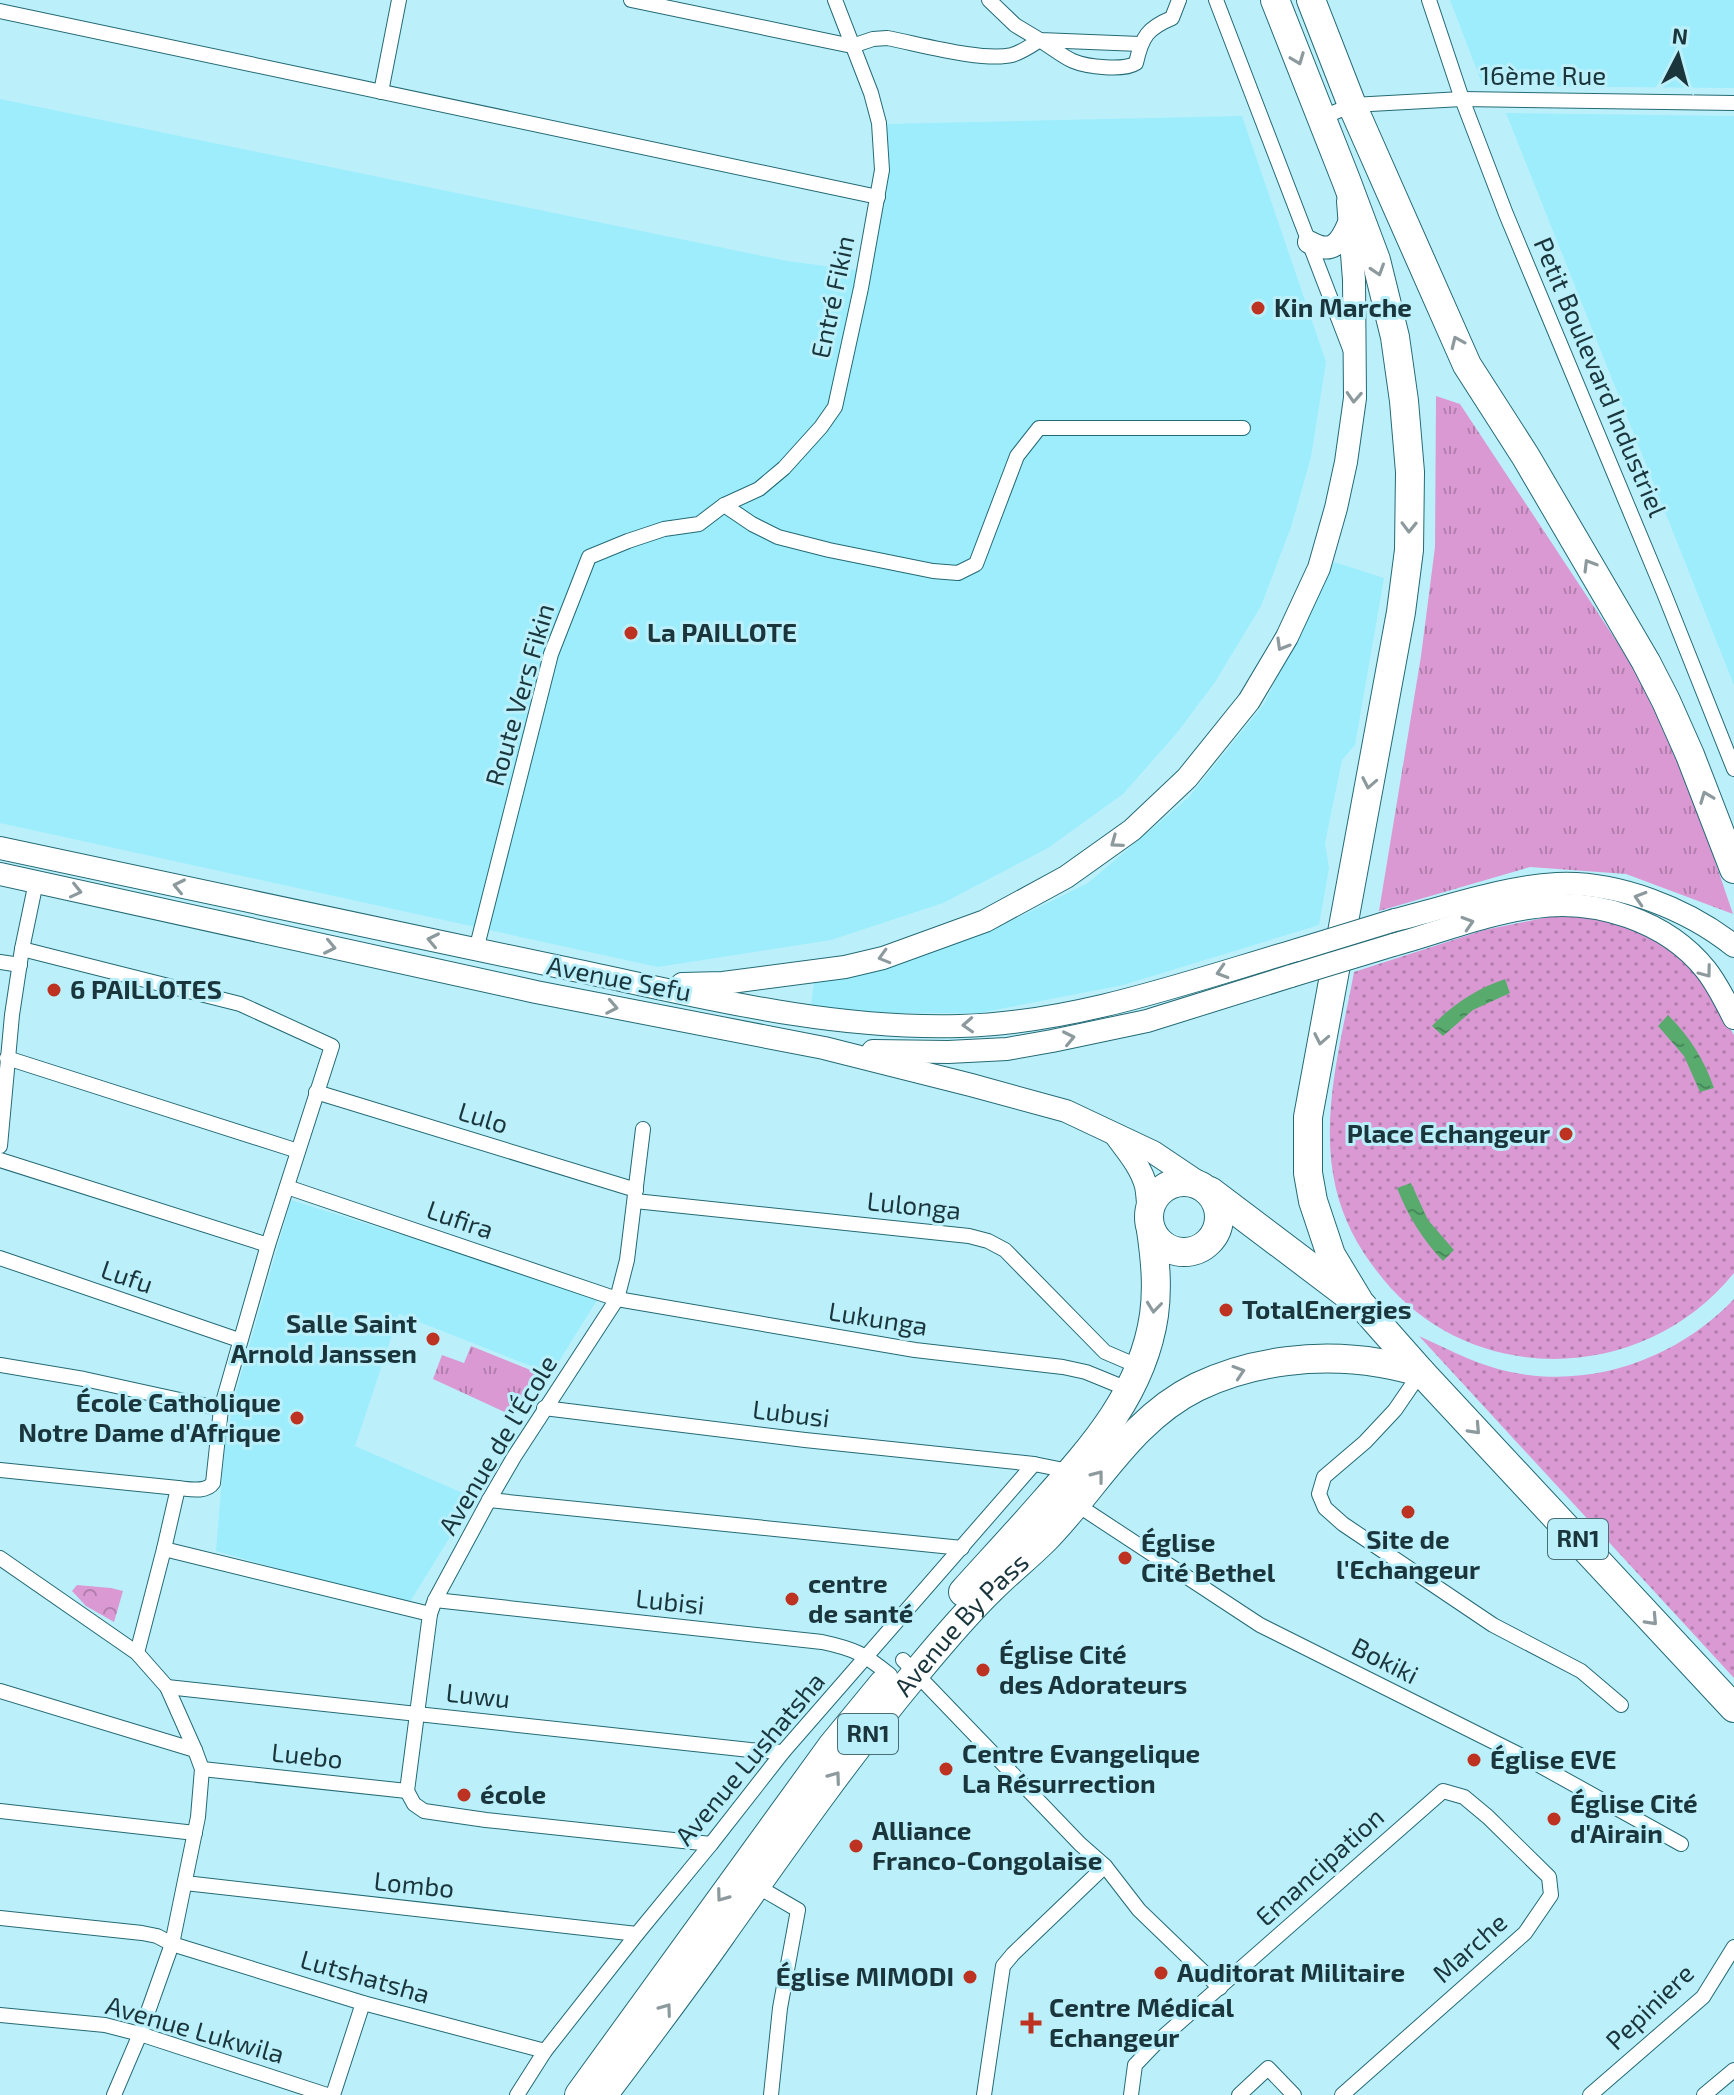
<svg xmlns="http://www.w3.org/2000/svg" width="1734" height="2095" font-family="'Exo 2',sans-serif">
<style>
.built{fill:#9dedfc}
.grass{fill:url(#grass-tufts)}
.forest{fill:url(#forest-crowns)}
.park{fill:url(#park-dots)}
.water{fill:url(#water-ripples)}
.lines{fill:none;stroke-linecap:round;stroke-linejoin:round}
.street-casing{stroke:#246a75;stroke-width:16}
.secondary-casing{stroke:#246a75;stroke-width:24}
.highway-casing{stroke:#246a75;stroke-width:30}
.street{stroke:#fff;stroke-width:14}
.secondary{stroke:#fff;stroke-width:22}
.highway{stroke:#fff;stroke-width:28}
.secondary-bridge-casing{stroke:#246a75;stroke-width:24;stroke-linecap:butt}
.secondary-bridge{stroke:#fff;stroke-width:22}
.oneway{stroke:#8c9a9e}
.poi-dot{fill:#be3221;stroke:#bbf0fb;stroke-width:3}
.labels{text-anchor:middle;stroke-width:6;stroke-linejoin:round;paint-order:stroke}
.shield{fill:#bbf0fb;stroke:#4a6e75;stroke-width:2}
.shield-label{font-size:24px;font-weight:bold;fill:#1a363c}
.street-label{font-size:26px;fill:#1a363c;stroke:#bbf0fb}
.poi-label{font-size:26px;font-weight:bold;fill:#1a363c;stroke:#bbf0fb;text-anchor:start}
</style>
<defs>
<pattern id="grass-tufts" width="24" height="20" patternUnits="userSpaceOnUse" patternTransform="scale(2)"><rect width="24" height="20" fill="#db99d4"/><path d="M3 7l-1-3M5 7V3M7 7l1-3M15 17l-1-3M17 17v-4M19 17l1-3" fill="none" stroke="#b17ead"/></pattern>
<pattern id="forest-crowns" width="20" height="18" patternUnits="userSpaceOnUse" patternTransform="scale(2)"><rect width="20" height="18" fill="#db99d4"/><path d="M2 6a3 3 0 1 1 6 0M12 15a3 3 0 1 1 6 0" fill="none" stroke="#b17ead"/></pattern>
<pattern id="park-dots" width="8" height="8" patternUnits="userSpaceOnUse" patternTransform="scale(2)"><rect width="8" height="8" fill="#db99d4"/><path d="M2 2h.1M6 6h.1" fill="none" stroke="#b17ead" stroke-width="1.8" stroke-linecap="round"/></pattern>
<pattern id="water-ripples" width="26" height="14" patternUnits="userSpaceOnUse" patternTransform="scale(2)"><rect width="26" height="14" fill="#58aa6d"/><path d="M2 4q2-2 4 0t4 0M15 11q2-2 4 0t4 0" fill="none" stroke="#488b5b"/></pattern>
</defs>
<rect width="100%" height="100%" fill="#bbf0fb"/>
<g class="built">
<path d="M1450 0H1734V88L1483 86Z"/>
<path d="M0 99 787 261 856 270 888 124 1242 116 1326 362 1311 457 1291 527 1261 606 1215 682 1176 734 1123 794 1048 848 943 903 831 940 658 967 0 823Z"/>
<path d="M1506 113 1734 116V685Z"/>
<path d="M1334 562 1384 578 1355 745 1342 760 1325 843 1329 868 1319 925 1123 985 979 1013H875L811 1005 814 983 900 964 997 928 1088 883 1189 797 1264 704Z"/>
<path d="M291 1200 599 1297 551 1374 399 1314 355 1446 474 1498 408 1605 216 1551 225 1443 236 1392Z"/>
</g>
<g class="grass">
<path d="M1436 396 1460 404 1631 663 1685 773 1733 914 1626 874 1530 867 1379 911 1421 656 1435 547Z"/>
<path d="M471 1346 538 1373 513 1416 433 1379 442 1355 464 1363Z"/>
</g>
<path class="forest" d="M77 1585 111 1588 123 1591 114 1622 86 1606 72 1591Z"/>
<g class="park">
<path d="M1553 916 1587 917 1625 926 1654 939 1678 955 1703 984 1734 1035V1273C1642 1387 1464 1389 1376 1270 1357 1246 1343 1218 1336 1189 1319 1117 1341 1043 1354 972L1484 930Z"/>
<path d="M1734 1299V1678L1419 1336C1445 1348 1470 1361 1498 1369 1583 1392 1674 1362 1734 1299Z"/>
</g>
<g class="water">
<path d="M1505 979 1510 993 1473 1010 1443 1036 1432 1026C1453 1004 1476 989 1505 979Z"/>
<path d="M1668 1015C1689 1036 1704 1059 1714 1088L1700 1092 1684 1056 1658 1026Z"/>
<path d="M1411 1183 1428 1220 1454 1250 1443 1261C1422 1239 1408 1216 1397 1188Z"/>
</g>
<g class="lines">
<g class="street-casing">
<g id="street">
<path d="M631 0 852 46 873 39 887 38C919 44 983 62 1012 55 1022 52 1032 45 1040 40 1051 47 1062 56 1073 61 1087 67 1124 71 1136 63 1142 36 1148 28 1172 18L1179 0"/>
<path d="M989 0 1015 25 1040 40 1140 44"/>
<path d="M1216 0 1350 349"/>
<path d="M1429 0 1462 99 1506 214 1664 593 1734 769"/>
<path d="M0 11 878 197"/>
<path d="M381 92 399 0"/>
<path d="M1321 118 1352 105 1462 99 1734 103"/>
<path d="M724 505 752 524 778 537 829 550 933 571 958 573 976 564 1017 456 1039 428H1243"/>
<path d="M476 950 551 654 589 557 628 541 664 529 699 524 724 505 759 489 784 468 821 427 835 407 861 288 882 170 879 123 871 93 835 0"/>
<path d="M0 962 20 965"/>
<path d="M7 1058 298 1151"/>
<path d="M316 1092 636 1190"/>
<path d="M0 1146 12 1015 22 949 36 882"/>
<path d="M0 1160 268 1245"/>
<path d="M287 1187 617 1299 915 1350 1063 1367 1086 1372 1130 1390"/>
<path d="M635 1201 969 1236 988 1241 1005 1250 1105 1352 1140 1367"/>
<path d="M0 1258 239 1340"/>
<path d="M0 1365 84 1379 221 1409"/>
<path d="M1421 1372 1395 1410 1365 1442 1324 1477 1319 1494 1325 1508 1343 1524 1493 1625 1581 1671 1621 1705"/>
<path d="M544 1408 805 1440 1034 1464 1059 1469 1069 1474"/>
<path d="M0 1470 178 1488C189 1489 206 1493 213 1483L221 1409 268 1245 332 1046 240 1004 22 949"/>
<path d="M489 1500 962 1548"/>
<path d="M1076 1504 1260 1625 1528 1759 1681 1844"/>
<path d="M164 1549 430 1614"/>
<path d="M0 1558 137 1653 167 1687 195 1750 202 1769 198 1817 172 1944 140 2034 114 2095"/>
<path d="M435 1600 822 1642C855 1649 864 1654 890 1675"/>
<path d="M137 1653 164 1549 178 1488"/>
<path d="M903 1660 1080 1844 1105 1866 1139 1910 1220 1988"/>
<path d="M167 1687 750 1750 783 1752"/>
<path d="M0 1691 195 1750"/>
<path d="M202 1769 407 1791"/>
<path d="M407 1791 430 1614 435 1600 489 1500 514 1457 617 1299 627 1260 643 1129"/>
<path d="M407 1791 414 1804 424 1811 486 1820 711 1844"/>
<path d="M0 1811 195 1833"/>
<path d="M185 1883 637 1934"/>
<path d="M755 1885 798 1910 780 2008 771 2095"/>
<path d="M0 1918 142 1933 157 1936 172 1944 363 2003 545 2051"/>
<path d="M0 2015 105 2025 140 2034 327 2095"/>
<path d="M333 2095 363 2003"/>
<path d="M517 2095 545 2051 637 1934 711 1844 783 1752 1034 1464"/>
<path d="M984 2095 1003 1966 1013 1954 1105 1866"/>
<path d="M1131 2095 1135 2065 1156 2043 1443 1791 1464 1797 1488 1817 1549 1877 1551 1895 1525 1933 1342 2095"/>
<path d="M1239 2095 1268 2068 1294 2095"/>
<path d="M1590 2095 1703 1997 1734 1947"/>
<path d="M1704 2095 1734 2070"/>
</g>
</g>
<g class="secondary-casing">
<g id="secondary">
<path d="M1309 242C1332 255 1340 244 1349 223"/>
<path d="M0 848C186 888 373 928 560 967 691 994 824 1030 960 1026 1075 1023 1188 982 1297 950"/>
<path d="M0 874 536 992 824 1048 971 1085 1066 1111 1153 1152 1208 1189"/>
<path d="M1395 920C1448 907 1503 887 1557 884 1617 881 1688 909 1734 946"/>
<path d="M1393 945C1440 932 1487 913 1535 907 1596 898 1667 921 1706 970 1717 984 1726 1002 1734 1018"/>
<path d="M682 984 723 983 845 967 883 958 985 921 1066 877 1132 830 1187 778 1249 701 1287 637 1319 568 1336 508 1346 462 1355 398 1354 280 1348 201"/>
<path d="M873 1051 948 1052 1007 1049 1052 1041 1147 1021 1291 976"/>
<path d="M1116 1136C1127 1151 1141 1167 1146 1186 1148 1196 1148 1207 1149 1218"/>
</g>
</g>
<g class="highway-casing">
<g id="highway">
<path d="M1275 0 1346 180 1376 260 1395 337 1404 401 1410 472 1409 550 1401 612 1308 1117V1173L1313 1201 1331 1255 1360 1303 1421 1372 1734 1708"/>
<path d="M1311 0 1352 105 1467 365 1526 457 1646 662 1666 701 1690 755 1734 869"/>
<circle cx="1184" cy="1217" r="35"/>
<path d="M1210 1191 1349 1296"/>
<path d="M963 1592C990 1562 1018 1532 1045 1501 1094 1446 1143 1391 1154 1315 1158 1286 1155 1258 1151 1230"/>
<path d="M579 2095 832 1746 883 1684"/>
<path id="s1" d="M603 2095C643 2042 683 1989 721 1935 784 1846 846 1757 916 1673 940 1644 965 1614 992 1588 1009 1571 1028 1556 1045 1539 1096 1487 1130 1420 1197 1387 1253 1360 1320 1353 1380 1363 1394 1365 1408 1369 1421 1372"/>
</g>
</g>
<use href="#street" class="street"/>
<use href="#secondary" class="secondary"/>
<use href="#highway" class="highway"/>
<g class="secondary-bridge-casing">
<g id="secondary-bridge">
<path d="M1297 950 1395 920"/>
<path d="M1291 976 1393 945"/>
</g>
</g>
<use href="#secondary-bridge" class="secondary-bridge"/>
</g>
<defs><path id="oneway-chevron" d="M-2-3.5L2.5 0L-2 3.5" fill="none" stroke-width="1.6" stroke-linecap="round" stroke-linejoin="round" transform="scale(2)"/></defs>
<g class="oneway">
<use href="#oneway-chevron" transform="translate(1298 59) rotate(69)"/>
<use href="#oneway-chevron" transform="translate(1378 270) rotate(72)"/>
<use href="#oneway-chevron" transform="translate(1457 342) rotate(-114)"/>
<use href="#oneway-chevron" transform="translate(1354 397) rotate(93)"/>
<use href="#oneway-chevron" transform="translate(1409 527) rotate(91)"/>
<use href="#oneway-chevron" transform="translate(1589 565) rotate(-121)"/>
<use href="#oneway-chevron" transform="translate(1282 645) rotate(120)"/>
<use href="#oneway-chevron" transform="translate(1369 783) rotate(101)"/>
<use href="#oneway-chevron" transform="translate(1706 797) rotate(-111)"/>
<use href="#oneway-chevron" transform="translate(1116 842) rotate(144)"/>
<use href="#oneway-chevron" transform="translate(179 886) rotate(-168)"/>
<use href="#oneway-chevron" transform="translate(76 891) rotate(13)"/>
<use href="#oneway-chevron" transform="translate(1640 898) rotate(-163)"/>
<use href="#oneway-chevron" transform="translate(1468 923) rotate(-17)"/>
<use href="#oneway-chevron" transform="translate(433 940) rotate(-168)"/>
<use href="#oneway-chevron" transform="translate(330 947) rotate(12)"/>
<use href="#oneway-chevron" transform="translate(884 957) rotate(164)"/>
<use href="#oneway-chevron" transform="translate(1222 972) rotate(163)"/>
<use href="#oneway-chevron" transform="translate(1706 972) rotate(53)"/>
<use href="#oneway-chevron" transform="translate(612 1007) rotate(11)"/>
<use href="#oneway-chevron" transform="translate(968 1025) rotate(177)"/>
<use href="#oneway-chevron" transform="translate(1069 1038) rotate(-12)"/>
<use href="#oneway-chevron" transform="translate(1321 1039) rotate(101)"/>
<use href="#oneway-chevron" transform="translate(1154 1307) rotate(96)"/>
<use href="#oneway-chevron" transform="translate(1239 1372) rotate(-18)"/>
<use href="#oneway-chevron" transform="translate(1475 1429) rotate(47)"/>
<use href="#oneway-chevron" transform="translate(1098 1476) rotate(-52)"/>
<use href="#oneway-chevron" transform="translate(1652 1620) rotate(47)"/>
<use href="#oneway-chevron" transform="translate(835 1777) rotate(-54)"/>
<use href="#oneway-chevron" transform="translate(722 1896) rotate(126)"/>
<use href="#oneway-chevron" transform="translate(666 2009) rotate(-54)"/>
</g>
<g class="poi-dot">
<circle cx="1258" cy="308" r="8"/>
<circle cx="631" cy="633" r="8"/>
<circle cx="54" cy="990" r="8"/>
<circle cx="1566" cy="1134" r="8"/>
<circle cx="1226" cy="1310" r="8"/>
<circle cx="433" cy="1339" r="8"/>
<circle cx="297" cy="1418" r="8"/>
<circle cx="1408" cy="1512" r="8"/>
<circle cx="1125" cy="1558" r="8"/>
<circle cx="792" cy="1599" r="8"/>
<circle cx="983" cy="1670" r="8"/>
<circle cx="1474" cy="1760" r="8"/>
<circle cx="946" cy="1769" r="8"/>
<circle cx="464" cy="1795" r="8"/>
<circle cx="1554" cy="1819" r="8"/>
<circle cx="856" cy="1846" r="8"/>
<circle cx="1161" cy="1973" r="8"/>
<circle cx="970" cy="1977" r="8"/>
<path d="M1027 2011h8v8h8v8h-8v8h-8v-8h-8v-8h8z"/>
</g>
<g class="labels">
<g class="shield">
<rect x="1548" y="1519" width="60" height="40" rx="6"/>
<rect x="838" y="1714" width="60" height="40" rx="6"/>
</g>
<g class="shield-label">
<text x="1578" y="1547">RN1</text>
<text x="868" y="1742">RN1</text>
</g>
<g class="street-label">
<text x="1543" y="85">16ème Rue</text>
<text transform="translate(833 297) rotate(-78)" y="9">Entré Fikin</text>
<text transform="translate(1600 377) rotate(67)" y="9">Petit Boulevard Industriel</text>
<text transform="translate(520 695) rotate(-74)" y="9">Route Vers Fikin</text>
<text transform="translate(619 979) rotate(11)" y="9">Avenue Sefu</text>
<text transform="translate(483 1118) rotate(17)" y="9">Lulo</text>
<text transform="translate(914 1206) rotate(6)" y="9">Lulonga</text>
<text transform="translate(460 1220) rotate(19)" y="9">Lufira</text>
<text transform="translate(127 1277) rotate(19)" y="9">Lufu</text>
<text transform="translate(878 1319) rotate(9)" y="9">Lukunga</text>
<text transform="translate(791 1414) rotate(7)" y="9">Lubusi</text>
<text transform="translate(498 1445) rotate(-59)" y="9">Avenue de l'École</text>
<text transform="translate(670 1602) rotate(6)" y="9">Lubisi</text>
<text dy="9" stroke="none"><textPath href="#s1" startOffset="592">Avenue By Pass</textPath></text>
<text transform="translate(1385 1661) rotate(27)" y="9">Bokiki</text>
<text transform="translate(478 1696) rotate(6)" y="9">Luwu</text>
<text transform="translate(307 1756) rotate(6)" y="9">Luebo</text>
<text transform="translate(750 1759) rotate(-50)" y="9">Avenue Lushatsha</text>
<text transform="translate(1320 1867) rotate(-42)" y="9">Emancipation</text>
<text transform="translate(414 1885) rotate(6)" y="9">Lombo</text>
<text transform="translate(1470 1948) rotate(-42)" y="9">Marche</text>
<text transform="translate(365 1977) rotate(16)" y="9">Lutshatsha</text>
<text transform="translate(1650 2007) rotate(-44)" y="9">Pepiniere</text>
<text transform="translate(195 2030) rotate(16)" y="9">Avenue Lukwila</text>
</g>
<g class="poi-label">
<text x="1274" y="317">Kin Marche</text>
<text x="647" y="642">La PAILLOTE</text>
<text x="70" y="999">6 PAILLOTES</text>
<text x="1550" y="1143" text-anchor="end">Place Echangeur</text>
<text x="1242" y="1319">TotalEnergies</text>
<text x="417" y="1333" text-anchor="end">Salle Saint<tspan x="417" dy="30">Arnold Janssen</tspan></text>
<text x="281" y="1412" text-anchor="end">École Catholique<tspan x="281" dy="30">Notre Dame d'Afrique</tspan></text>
<text x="1408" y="1549" text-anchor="middle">Site de<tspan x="1408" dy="30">l'Echangeur</tspan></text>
<text x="1141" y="1552">Église<tspan x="1141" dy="30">Cité Bethel</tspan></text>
<text x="808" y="1593">centre<tspan x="808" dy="30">de santé</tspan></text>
<text x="999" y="1664">Église Cité<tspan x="999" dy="30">des Adorateurs</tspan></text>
<text x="962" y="1763">Centre Evangelique<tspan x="962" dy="30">La Résurrection</tspan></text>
<text x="1490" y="1769">Église EVE</text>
<text x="480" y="1804">école</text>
<text x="1570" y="1813">Église Cité<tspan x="1570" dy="30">d'Airain</tspan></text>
<text x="872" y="1840">Alliance<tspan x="872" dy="30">Franco-Congolaise</tspan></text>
<text x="1177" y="1982">Auditorat Militaire</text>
<text x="954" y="1986" text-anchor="end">Église MIMODI</text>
<text x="1049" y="2017">Centre Médical<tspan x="1049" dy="30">Echangeur</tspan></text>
</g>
</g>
<g transform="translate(1678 56) rotate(6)" stroke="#bbf0fb" stroke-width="6" paint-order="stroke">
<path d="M0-6L14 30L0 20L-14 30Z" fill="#1a363c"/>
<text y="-12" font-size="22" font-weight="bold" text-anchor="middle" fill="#1a363c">N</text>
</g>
</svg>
